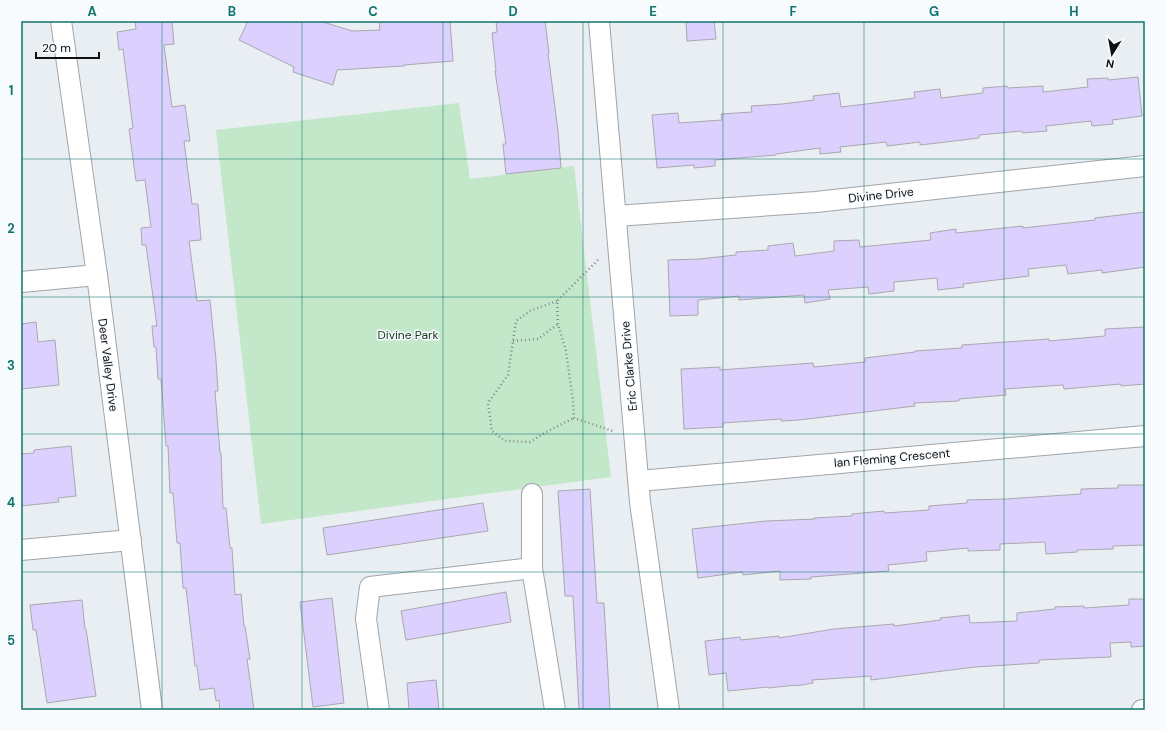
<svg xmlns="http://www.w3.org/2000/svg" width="1166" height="731" font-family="'DM Sans',sans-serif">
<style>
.green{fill:#c3e8c9}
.building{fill:#dcd1fe;stroke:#a9a8ae}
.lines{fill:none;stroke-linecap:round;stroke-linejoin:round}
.minor-casing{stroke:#a0a5a9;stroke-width:22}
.path{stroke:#85898d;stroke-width:2.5;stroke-dasharray:1 3;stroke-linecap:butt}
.minor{stroke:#fff;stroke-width:20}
.grid{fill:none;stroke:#0f766e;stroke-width:1;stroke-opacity:0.55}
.labels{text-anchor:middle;stroke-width:3;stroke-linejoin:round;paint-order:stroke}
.street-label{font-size:12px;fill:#0d0f11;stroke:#f8fbfe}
.park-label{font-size:12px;fill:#10361b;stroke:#f8fbfe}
.neatline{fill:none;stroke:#0f766e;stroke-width:1.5}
.grid-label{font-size:13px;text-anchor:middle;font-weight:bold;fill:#0f766e}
</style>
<rect width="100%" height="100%" fill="#e9eef3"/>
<path class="green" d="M459 103 470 179 574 166 611 477 261 524 216 130Z"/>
<g class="building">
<path d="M135 21H172L174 44 164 45 172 107 185 105 190 141H184L192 204H198L201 240 189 241 197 301 210 300 216 360 218 391H215L220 453H221L223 508H226L230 548H232L235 595 241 594 244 626H245L250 659H247L254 710H220L219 700 216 701 214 688 200 690 197 666H195L186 588H183L180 543H177L173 493H170L168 446H166L161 379H158L156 347H154L152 326H157L146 245H142L141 228 151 227 145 180 136 181 129 129 133 128 123 49 119 50 117 32 136 29Z"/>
<path d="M248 21H320L352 31 380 30 379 21H450L453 61 404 65V66L337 70 333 85 293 72 294 67 239 40Z"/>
<path d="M496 21H545L549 53H548L558 131 561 168 506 174 503 144H506L495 71H496L492 33 497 32Z"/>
<path d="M686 21H714L716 39 687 41Z"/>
<path d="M1138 77 1142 116 1112 120 1113 124 1092 126 1091 121 1046 126 1047 131 1022 133V131L979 135V138L946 142 920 145V142L887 146 886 142 840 147 841 152 820 154V148L776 154V155L715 160V166L694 168V165L657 168 652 115 678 113 679 123 722 120 721 114 752 112 751 106 782 104 814 100 813 96 839 93 841 107 915 98 914 92 940 89 941 98 983 93V88L1007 86 1008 88 1043 86V92L1088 87 1087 79 1108 78V80Z"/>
<path d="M1145 212V267L1102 273V270L1068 274 1066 265 1028 269 1029 276 963 284 964 287 938 290 937 278 894 282V291L869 294 868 287 828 290 830 299 805 303 804 295 739 300V296L698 300V315L670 316 668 260 699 259 736 255V252L768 250V246L793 243 795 256 834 251V241L859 240 860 247 931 240 930 233 956 229V233L1023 226V228L1095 220V218Z"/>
<path d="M36 322 38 342 55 340 59 385 21 389V324Z"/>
<path d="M1145 327V384L1121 386V384L1064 389 1063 385 1005 389 1006 395 959 399V401L914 403 915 406 799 420 781 421V419L723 423V427L684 429 681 369 720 367V370L813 363 814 367 865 362V358L915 352V351L962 348V345L1049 339V341L1105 336V329Z"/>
<path d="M71 446 76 496 58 498 59 502 21 506V454L34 453V450Z"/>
<path d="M1118 485H1145V545L1113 546V549L1077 550V552L1046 554 1045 542 1000 544V550L968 551V548L926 552 927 561 888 565 889 571 811 577V579L780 580V571L743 575 742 572 698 578 692 529 766 521 815 519 814 518 852 516V514L884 511 885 513 929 510V506L967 503V500L1005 499 1081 494V489L1118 488Z"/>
<path d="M590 489 597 603H604L610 710H579L573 596H565L558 491Z"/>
<path d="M483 503 488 531 327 555 323 528Z"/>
<path d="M506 592 511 622 406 640 401 611Z"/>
<path d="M332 598 344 703 313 707 300 602Z"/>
<path d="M1129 599H1145V646L1131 647V642L1110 643 1111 657 1039 660V663L975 667 871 680V676L812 680 813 683 796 686V685L768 688V687L728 691 726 673 709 675 705 641 740 637 741 640 779 636V638L834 629 894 624V626L941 620 940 618 969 615 970 623 1017 621V613L1055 609V607L1084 606V608L1129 605Z"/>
<path d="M82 600 85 629H86L96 696 47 703 36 630H33L30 605Z"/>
<path d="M436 680 439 710H409L407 683Z"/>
</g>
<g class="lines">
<g class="minor-casing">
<g id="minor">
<path d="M61 21 97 275 152 710"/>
<path d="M599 21 640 502 669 710"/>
<path d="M616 216 816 202 1145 166"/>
<path d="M21 282 97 275"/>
<path d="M639 481 1145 436"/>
<path d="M532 494V568L555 710"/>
<path d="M21 550 131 540"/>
<path d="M379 710 366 619 370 587 532 568"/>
<path d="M1142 710H1145"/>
</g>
</g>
<g class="path">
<path d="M598 260 557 301 558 324 566 351 573 401 574 418 613 431"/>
<path d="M557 301 530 311 516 321 508 375 488 403 492 431 505 441 530 442 546 432 574 418"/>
<path d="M513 341 538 339 558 324"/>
</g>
<use href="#minor" class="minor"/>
</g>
<path class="grid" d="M162 21V710M302 21V710M443 21V710M583 21V710M723 21V710M864 21V710M1004 21V710M21 159H1145M21 297H1145M21 434H1145M21 572H1145"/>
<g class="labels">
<g class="street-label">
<text transform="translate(881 195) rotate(-6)" y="4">Divine Drive</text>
<text transform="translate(108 365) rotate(83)" y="4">Deer Valley Drive</text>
<text transform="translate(629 366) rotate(-95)" y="4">Eric Clarke Drive</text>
<text transform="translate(892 458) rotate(-5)" y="4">Ian Fleming Crescent</text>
</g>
<g class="park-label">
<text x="408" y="339">Divine Park</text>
</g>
</g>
<rect width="1166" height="731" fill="none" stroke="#f8fbfe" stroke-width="44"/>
<g transform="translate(1112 54) rotate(191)" stroke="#f8fbfe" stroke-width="3" paint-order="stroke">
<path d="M0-3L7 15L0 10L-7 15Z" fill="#0d0f11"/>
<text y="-6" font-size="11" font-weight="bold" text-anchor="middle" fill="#0d0f11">N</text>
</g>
<path d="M36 52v6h63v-6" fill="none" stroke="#0d0f11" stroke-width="2"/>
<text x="42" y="52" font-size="12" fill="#0d0f11" stroke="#f8fbfe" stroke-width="3" paint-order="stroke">20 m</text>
<rect x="22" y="22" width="1122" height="687" class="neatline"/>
<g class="grid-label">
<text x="92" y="16">A</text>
<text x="232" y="16">B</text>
<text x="373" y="16">C</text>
<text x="513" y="16">D</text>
<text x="653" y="16">E</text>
<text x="793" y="16">F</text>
<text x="934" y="16">G</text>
<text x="1074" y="16">H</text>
<text x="11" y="95">1</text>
<text x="11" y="233">2</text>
<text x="11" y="370">3</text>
<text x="11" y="507">4</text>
<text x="11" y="645">5</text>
</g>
</svg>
